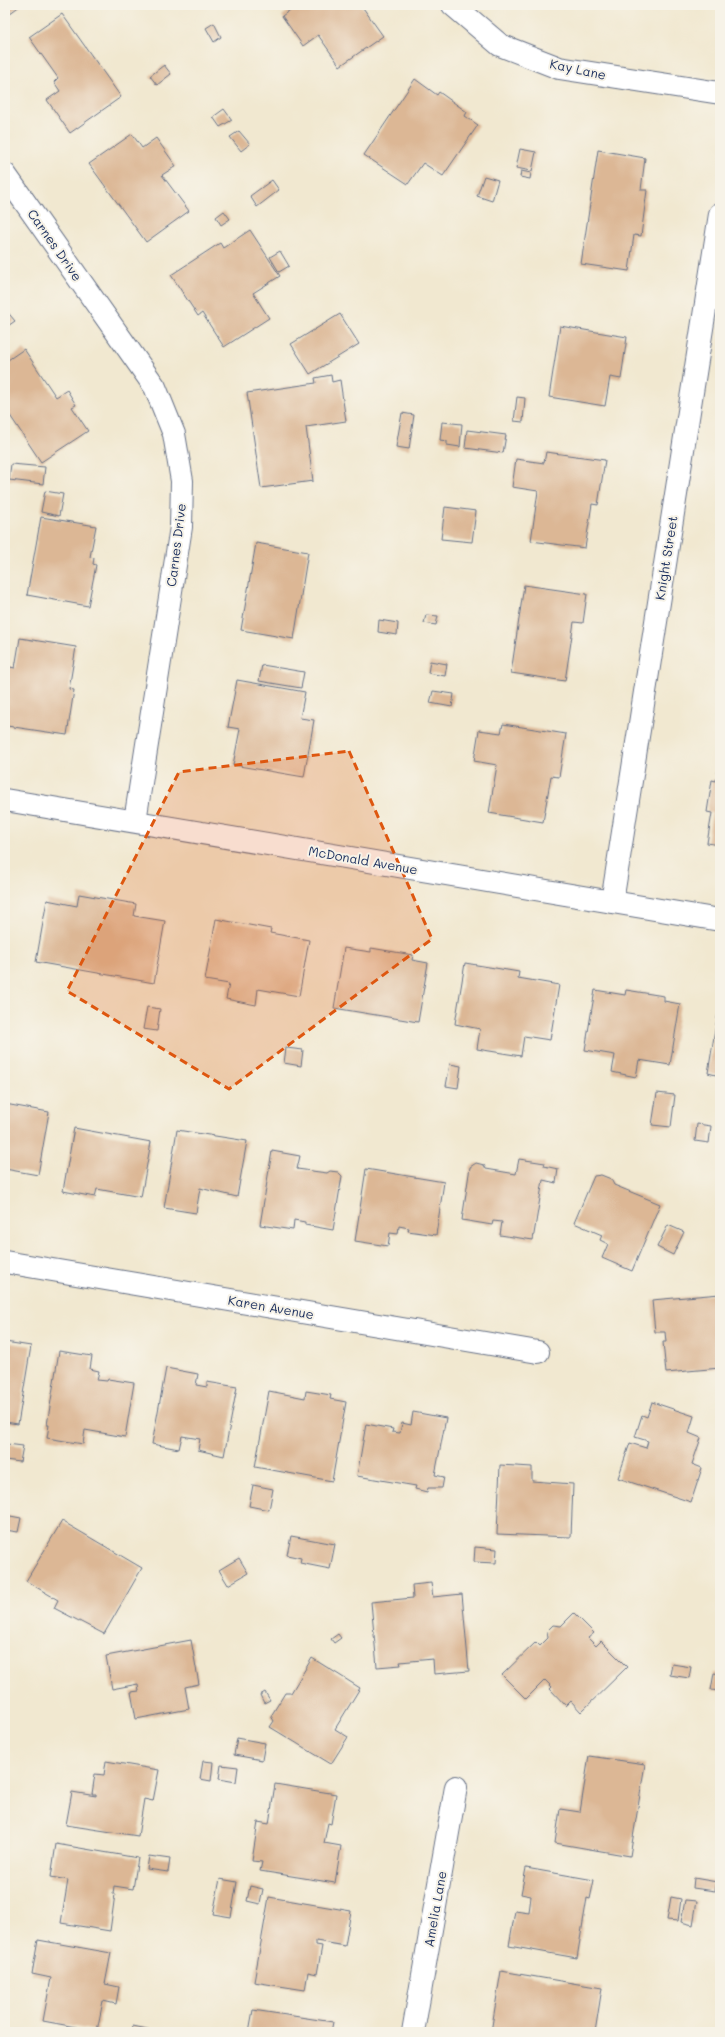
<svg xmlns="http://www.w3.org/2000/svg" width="725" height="2037" font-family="Mali,sans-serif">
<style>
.building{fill:#dcb795}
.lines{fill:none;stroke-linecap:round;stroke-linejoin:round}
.street-casing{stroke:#667086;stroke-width:24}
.street{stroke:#fff;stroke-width:22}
.marked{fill:#de5710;fill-opacity:0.2;stroke:#de5710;stroke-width:3;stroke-dasharray:8 5;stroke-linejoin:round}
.labels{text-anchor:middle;stroke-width:4;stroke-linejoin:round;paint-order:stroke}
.street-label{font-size:13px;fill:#1b2f5e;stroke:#f7f3e8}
</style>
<rect width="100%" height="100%" fill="#f7f3e8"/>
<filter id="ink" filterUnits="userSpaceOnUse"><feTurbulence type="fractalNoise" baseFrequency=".025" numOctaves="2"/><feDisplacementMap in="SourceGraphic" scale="8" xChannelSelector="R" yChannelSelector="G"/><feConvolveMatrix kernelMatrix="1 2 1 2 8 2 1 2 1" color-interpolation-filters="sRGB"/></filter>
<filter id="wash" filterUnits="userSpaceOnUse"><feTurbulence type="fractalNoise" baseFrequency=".012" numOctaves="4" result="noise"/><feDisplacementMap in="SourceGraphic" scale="16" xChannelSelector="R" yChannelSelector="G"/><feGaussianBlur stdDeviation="0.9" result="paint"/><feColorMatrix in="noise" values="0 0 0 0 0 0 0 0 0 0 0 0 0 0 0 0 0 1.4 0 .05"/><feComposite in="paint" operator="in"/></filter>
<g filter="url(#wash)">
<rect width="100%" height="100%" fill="#f1e8d0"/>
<g id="blocks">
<g class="building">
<path d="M5 5H21L5 17Z"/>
<path d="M297 5H361L383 36 340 66 318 35 303 46 282 16Z"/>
<path d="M62 14 121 97 70 133 47 100 60 91 54 82 58 78 29 37Z"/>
<path d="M214 23 221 37 214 42 206 28Z"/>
<path d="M164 65 171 74 157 85 150 76Z"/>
<path d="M415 79 437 95 439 92 467 112 465 116 478 125 443 176 423 163 408 184 364 155Z"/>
<path d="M224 109 232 120 220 127 213 117Z"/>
<path d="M239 131 250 144 241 151 230 137Z"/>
<path d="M132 134 142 148 156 138 176 166 162 175 189 211 146 242 89 164Z"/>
<path d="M520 149 536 152 532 171 516 168Z"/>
<path d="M598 150 645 158 641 190H647L641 236 634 235 629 271 581 264Z"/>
<path d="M521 171 531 173 530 179 520 177Z"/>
<path d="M484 176 498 180 492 201 477 196Z"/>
<path d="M272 180 279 190 257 207 250 196Z"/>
<path d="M224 211 230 219 221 225 216 217Z"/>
<path d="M250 230 280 276 253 293 269 318 224 347 202 313 198 316 171 275 220 243 223 248Z"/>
<path d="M280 251 289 266 279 272 270 257Z"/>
<path d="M5 309 15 321 5 328Z"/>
<path d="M340 314 359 344 310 374 291 344Z"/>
<path d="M560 326 627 337 621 379 610 377 605 406 549 397Z"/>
<path d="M24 349 56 397 67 390 76 405 72 407 88 431 41 462 5 408V362Z"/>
<path d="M331 375 332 382 340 380 346 421 306 427 313 481 261 488 247 393 316 383 315 378Z"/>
<path d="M517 397 525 398 523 422 514 421Z"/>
<path d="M402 413 414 415 409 449 396 447Z"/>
<path d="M442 422 462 424 460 447 447 445V441L440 440Z"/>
<path d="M467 430 506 435 503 453 465 448Z"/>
<path d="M546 452 605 460 598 505 592 504 585 548 531 541 538 491 512 487 516 459 544 463Z"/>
<path d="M11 464 45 467 43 484 9 480Z"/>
<path d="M45 491 63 494 59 516 41 512Z"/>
<path d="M445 507 476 511 472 542 441 539Z"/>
<path d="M41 517 96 526 90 557 94 558 93 564 96 565 88 606 27 595Z"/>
<path d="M256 543 308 552 294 639 241 630Z"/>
<path d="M524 585 587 594 583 623 574 622 565 681 511 673Z"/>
<path d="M426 615 438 616 436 625 424 623Z"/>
<path d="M379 620 398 623 397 635 378 632Z"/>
<path d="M20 638 76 647 69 689 74 690 67 735 7 726 5 736V666L15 668Z"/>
<path d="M430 661 447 664 445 676 428 673Z"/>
<path d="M262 665 304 672 301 688 259 681Z"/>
<path d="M237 680 305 692 300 718 314 720 304 777 233 765 240 729 228 727Z"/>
<path d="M433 691 454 694 452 707 430 703Z"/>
<path d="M503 724 566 734 559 777 551 776 543 822 489 813 497 765 474 761 479 730 501 733Z"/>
<path d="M719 761H720V845L707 843 712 813 707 812 712 780 716 781Z"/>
<path d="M79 894 136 904 134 916 165 921 154 983 36 962 47 900 77 906Z"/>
<path d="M216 919 271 929 270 933 309 940 299 996 258 989 256 1005 226 999 229 984 205 980Z"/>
<path d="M344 948 371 952V948L413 955 412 960 428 963 418 1022 334 1008Z"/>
<path d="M465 963 519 972 518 978 559 985 550 1040 524 1036 521 1056 477 1049 480 1029 455 1024Z"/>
<path d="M595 990 625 995 626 990 664 996V1001L680 1004 670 1065 639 1060 636 1077 612 1072 615 1055 585 1050Z"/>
<path d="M147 1007 160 1009 157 1031 143 1029Z"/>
<path d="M718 1012H720V1076L708 1073Z"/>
<path d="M286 1048 303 1050 301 1066 284 1063Z"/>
<path d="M450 1064 461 1066 458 1088 446 1086Z"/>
<path d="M657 1093 675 1095 671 1127 652 1125Z"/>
<path d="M5 1104 49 1112 38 1175 5 1169Z"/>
<path d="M697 1124 711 1126 709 1143 695 1141Z"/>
<path d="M74 1128 151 1142 141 1197 97 1189 95 1197 63 1191Z"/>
<path d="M177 1130 247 1141 237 1197 200 1188 196 1213 164 1208Z"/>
<path d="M272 1151 300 1156 297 1169 327 1173 330 1171 338 1172 342 1176 333 1230 305 1225V1222L294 1220 293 1230 260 1225Z"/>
<path d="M519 1159 545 1163 544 1166 558 1169 556 1183 543 1180 533 1240 500 1235 502 1222 493 1221 492 1225 462 1220 470 1167 476 1163 484 1165 486 1169 516 1174Z"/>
<path d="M366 1169 444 1182 436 1235 408 1231 409 1228 399 1226 398 1234 390 1233 388 1246 355 1241Z"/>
<path d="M601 1175 611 1179 614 1185 660 1204 632 1271 602 1258 608 1244 600 1240 602 1235 574 1223 594 1176Z"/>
<path d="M668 1225 684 1232 673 1255 657 1247Z"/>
<path d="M720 1294V1322H718L720 1368 666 1373 663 1342H666L665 1332H655L652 1300Z"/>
<path d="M5 1342 31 1346 18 1424 5 1422Z"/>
<path d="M59 1351 92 1356 90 1369 99 1371 97 1380 107 1381 108 1379 134 1383 125 1437 85 1430 83 1444 47 1438 49 1425H47Z"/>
<path d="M166 1368 198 1374 196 1385 207 1387V1382L237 1387 224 1456 198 1450 200 1439 182 1436 179 1449 152 1444Z"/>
<path d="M269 1391 305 1398 306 1391 331 1395 330 1399 346 1402 332 1481 255 1467Z"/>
<path d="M652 1402 694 1416 689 1433 701 1438 692 1464 702 1468 691 1502 618 1478 630 1443 646 1448 648 1441 635 1437 642 1415 647 1417Z"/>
<path d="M413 1412 446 1418 435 1475 444 1477 442 1488H428L427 1492 415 1489 416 1486 357 1476 366 1424 393 1429 392 1432 400 1433 402 1423 411 1425Z"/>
<path d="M7 1444 23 1446 20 1462 5 1460Z"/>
<path d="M500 1465 532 1467V1481L573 1484 571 1537 497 1534Z"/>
<path d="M253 1485 273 1489 269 1510 249 1506Z"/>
<path d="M5 1515 21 1518 18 1532 5 1530Z"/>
<path d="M62 1521 142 1568 104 1634 54 1608 58 1600 26 1581Z"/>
<path d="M291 1536 335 1544 330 1569 300 1563 301 1558 287 1555Z"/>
<path d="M475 1547 497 1549 496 1563 474 1562Z"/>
<path d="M239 1558 248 1573 228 1585 219 1570Z"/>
<path d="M431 1583 433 1597 462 1594 469 1671 434 1674 433 1659 400 1662 401 1665 377 1667 371 1602 413 1598 412 1585Z"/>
<path d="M574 1613 594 1633 588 1638 596 1646 601 1641 627 1667 581 1712 571 1701 566 1706 550 1689 552 1687 545 1680 526 1699 502 1675 536 1642 540 1646 548 1638 547 1631 553 1625 561 1626Z"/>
<path d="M338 1634 341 1638 334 1643 331 1639Z"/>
<path d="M191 1640 199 1684 185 1687 189 1709 136 1719 131 1692 139 1691 138 1684 112 1689 106 1656Z"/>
<path d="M312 1658 360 1688 335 1729 348 1737 331 1764 270 1727 274 1721 271 1716 285 1693H291Z"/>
<path d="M672 1664 691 1667 689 1678 670 1675Z"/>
<path d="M714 1673 720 1674V1691L711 1690Z"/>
<path d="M265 1692 270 1700 264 1703 260 1695Z"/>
<path d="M237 1738 265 1743 262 1760 234 1755Z"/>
<path d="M589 1756 645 1764 630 1856 555 1843 560 1809 580 1812Z"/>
<path d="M106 1761 159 1770 153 1801 144 1799 138 1836 66 1825 72 1792 96 1796V1794H92L95 1774 104 1775Z"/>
<path d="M203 1761 213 1762 211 1781 200 1779Z"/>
<path d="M221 1765 238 1767 236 1782 219 1779Z"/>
<path d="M275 1784 336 1794 331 1824 328 1823 324 1843 341 1846 335 1883 260 1871 262 1862 252 1861 258 1822 269 1824Z"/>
<path d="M56 1844 138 1858 133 1889 114 1886 113 1894H115L110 1931 61 1923 68 1880 51 1877Z"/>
<path d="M149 1856 170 1859 168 1872 147 1869Z"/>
<path d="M526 1868 594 1880 590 1899 587 1898 577 1958 509 1946 515 1911 529 1913 531 1896 521 1894Z"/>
<path d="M694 1878 717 1882 715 1891 693 1888Z"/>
<path d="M220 1879 237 1882 231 1917 213 1914Z"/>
<path d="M250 1886 263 1889 260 1904 247 1901Z"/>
<path d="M269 1897 351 1911 345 1946 316 1941V1945L322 1946 317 1974 308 1972 305 1990 254 1982Z"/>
<path d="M671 1897 681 1899 678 1921 667 1920Z"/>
<path d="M685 1900 697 1901 693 1925 681 1922Z"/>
<path d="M38 1940 111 1953 105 1984 119 1987 116 2004 103 2001 97 2031 43 2021 51 1978 32 1974Z"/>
<path d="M501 1971 602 1988 595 2032H491Z"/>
<path d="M253 2010 333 2022 331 2032H249Z"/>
<path d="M133 2026 152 2030V2032H132Z"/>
</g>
</g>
</g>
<g filter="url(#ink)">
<use href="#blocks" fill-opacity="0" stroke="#667086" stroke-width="1"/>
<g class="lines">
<g class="street-casing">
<g id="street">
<path d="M453 5 500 45 559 68 720 93"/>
<path d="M5 174 155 387 174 434 182 481 181 527 135 821"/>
<path d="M5 800 720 920"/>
<path d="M612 902 720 214"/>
<path d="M5 1262 538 1352"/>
<path d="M413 2032 456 1787"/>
</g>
</g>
<use href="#street" class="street"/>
</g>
</g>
<path class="marked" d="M349 751 432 939 229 1089 67 991 179 772Z"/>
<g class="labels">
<g class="street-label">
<text transform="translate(578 69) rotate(12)" y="5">Kay Lane</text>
<text transform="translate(55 245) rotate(55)" y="5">Carnes Drive</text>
<text transform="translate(176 545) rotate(-83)" y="5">Carnes Drive</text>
<text transform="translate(666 558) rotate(-81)" y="5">Knight Street</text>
<text transform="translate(363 860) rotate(10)" y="5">McDonald Avenue</text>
<text transform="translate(271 1307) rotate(10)" y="5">Karen Avenue</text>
<text transform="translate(435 1909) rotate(-80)" y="5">Amelia Lane</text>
</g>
</g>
<rect width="725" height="2037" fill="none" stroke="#f7f3e8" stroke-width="20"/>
</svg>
